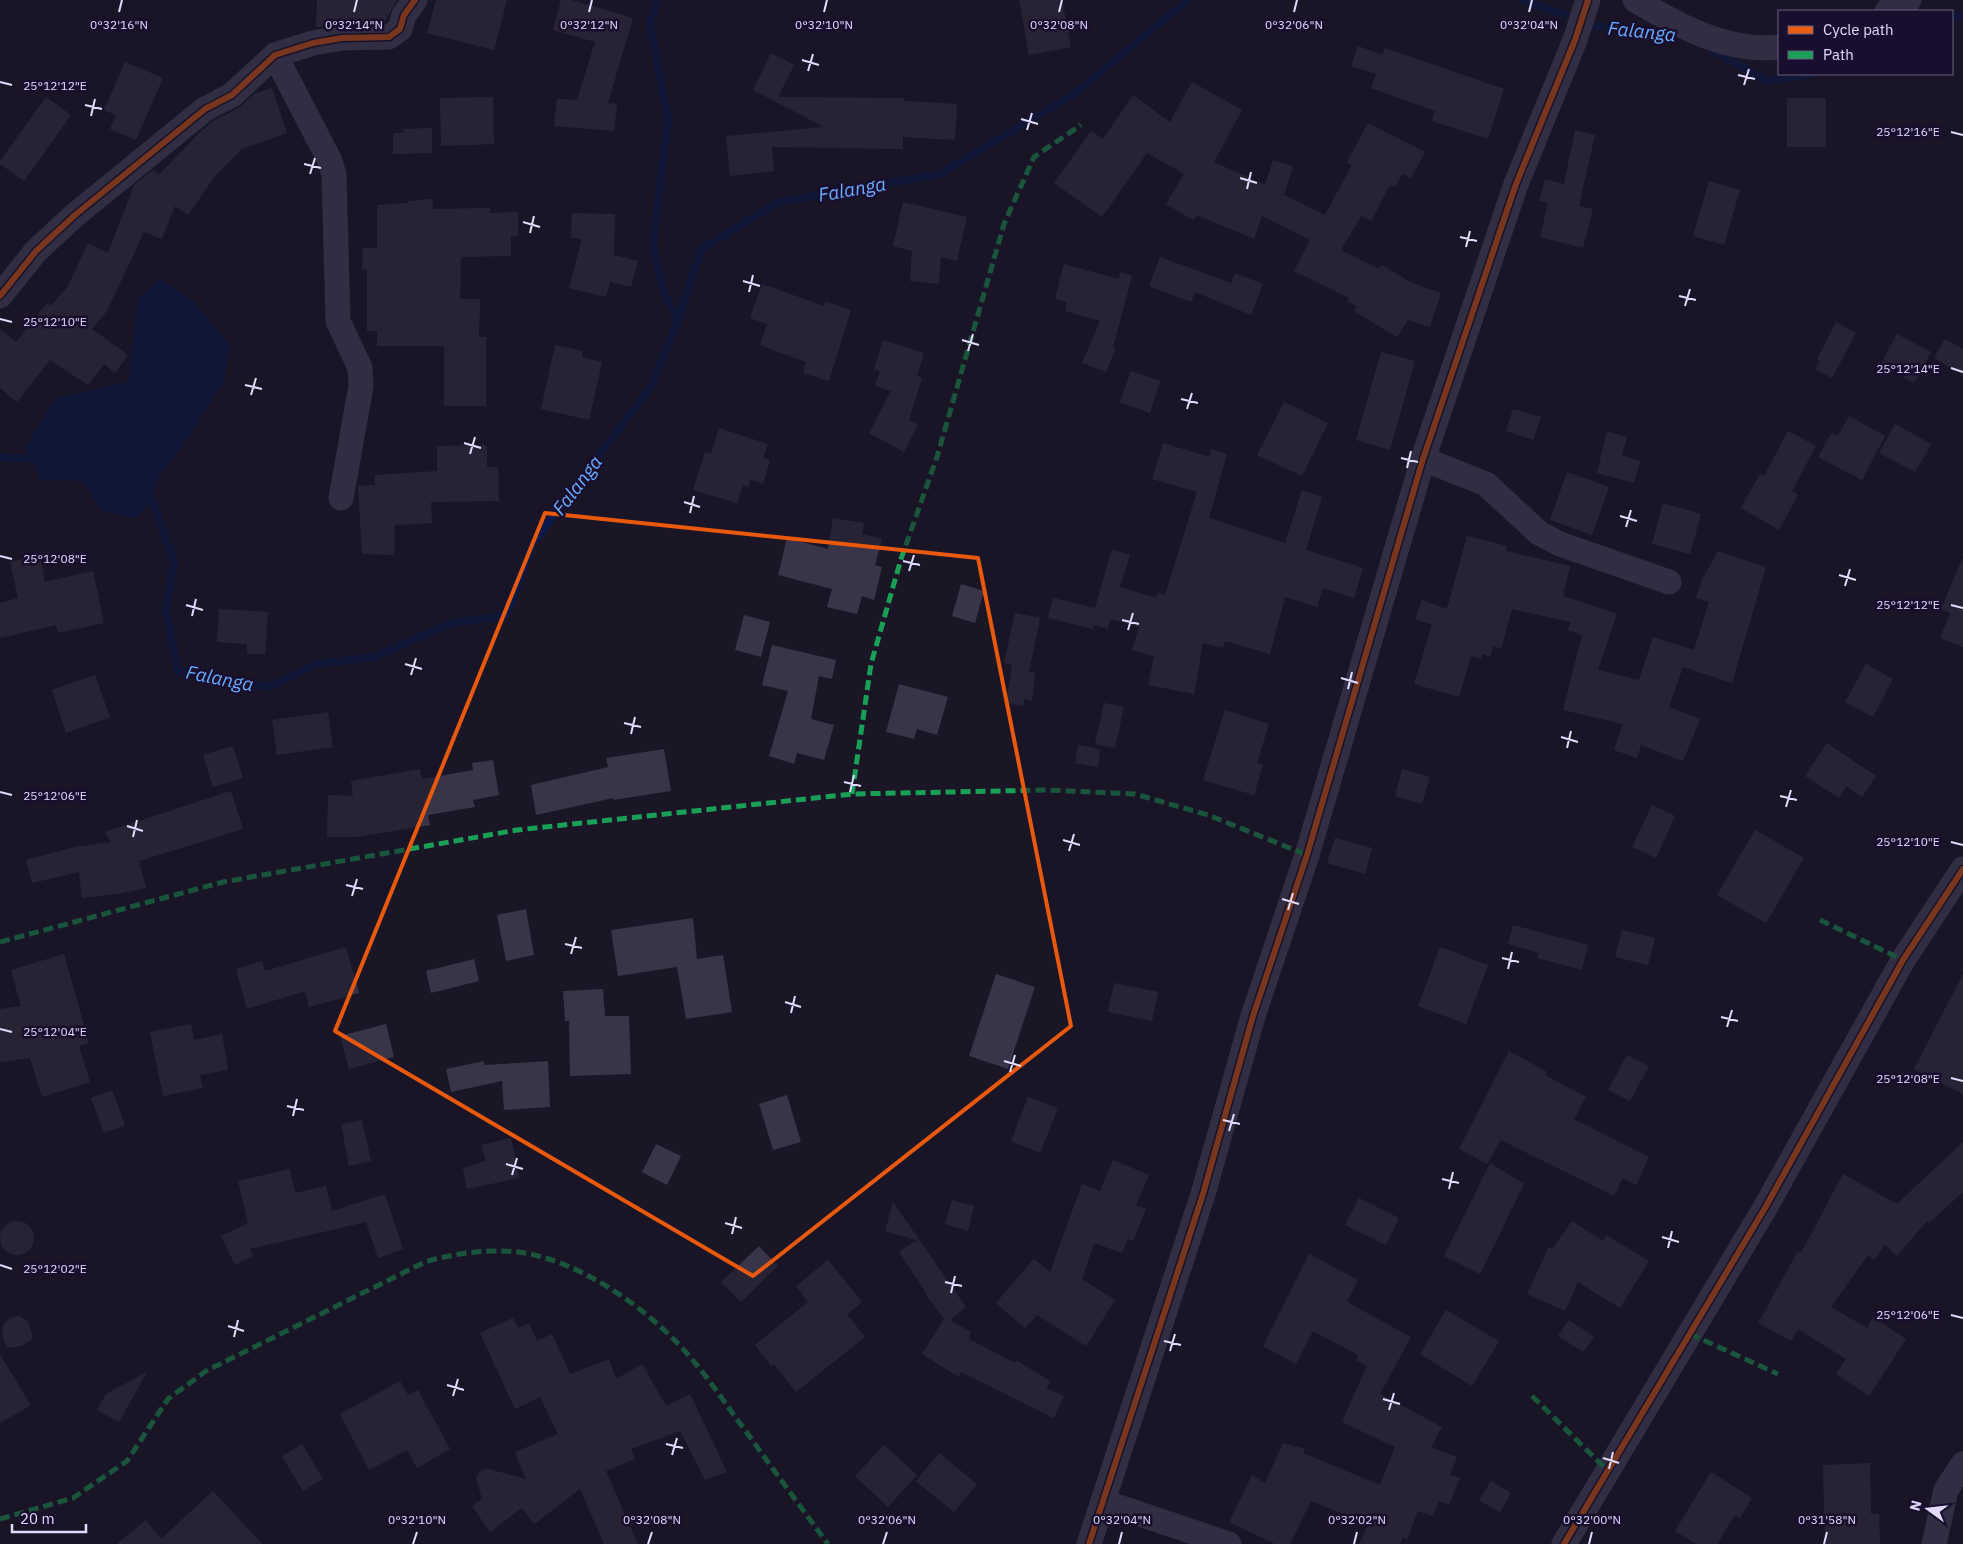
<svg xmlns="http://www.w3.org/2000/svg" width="1963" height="1544" font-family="'IBM Plex Sans',sans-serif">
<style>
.water{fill:#08194b}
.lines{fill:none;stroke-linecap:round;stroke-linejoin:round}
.stream{stroke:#08194b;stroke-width:8}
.building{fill:#393447}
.minor{stroke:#4e4a67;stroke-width:25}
.quiet{stroke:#1a9f57;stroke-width:5;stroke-dasharray:10 5;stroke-linecap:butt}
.cycleway-casing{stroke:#170f2d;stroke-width:9}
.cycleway{stroke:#e95d12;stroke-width:6}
.marked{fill:none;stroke:#e8590c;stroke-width:4;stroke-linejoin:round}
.ticks{fill:none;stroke:#e2dbff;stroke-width:2}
.labels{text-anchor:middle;stroke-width:5;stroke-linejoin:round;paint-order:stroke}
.water-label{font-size:19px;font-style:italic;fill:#69abff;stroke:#170f2d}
.ticks-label{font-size:12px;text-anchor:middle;fill:#e2dbff;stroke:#170f2d;stroke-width:5;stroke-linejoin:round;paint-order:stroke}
</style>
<rect width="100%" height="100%" fill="#1a1626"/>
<path class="water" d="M160 279 194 301 230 346 223 384 184 444 159 476 152 500 135 518 101 511 82 481 40 480 34 459 24 449 55 398 128 382 138 298Z"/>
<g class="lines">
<g class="stream">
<path d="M658 0 650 23 668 120 653 246 664 292 678 321"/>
<path d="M1522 0 1597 26 1677 34"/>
<path d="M1952 19 1963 15"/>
<path d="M1712 50 1767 81 1813 74"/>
<path d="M0 457 34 459 42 461"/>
<path d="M142 497 152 500 174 561 166 610 178 671 268 687 316 664 374 657 451 623 505 616 532 544 650 388 678 321 701 249 779 202 940 174 1074 94 1188 0"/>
</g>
</g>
<g class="building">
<path d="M317 0H397L384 23 341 21 340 24 319 27H316Z"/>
<path d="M436 0H507L494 50 427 33Z"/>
<path d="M561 0H571L633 18 608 103 617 104 614 131 554 126 557 99 577 100 595 42 553 30Z"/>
<path d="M1019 0H1062L1071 47 1029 55Z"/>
<path d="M1358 46 1382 55 1385 48 1504 89 1488 139 1432 121 1435 111 1371 88 1376 74 1351 66Z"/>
<path d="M771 53 794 65 778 97 904 98V101L957 104 955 140 903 137V149L772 147 774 171 730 176 726 136 824 127 753 90Z"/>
<path d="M125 62 163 78 136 140 110 129 116 115 104 110Z"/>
<path d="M1192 82 1242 110 1214 162 1265 185 1273 160 1293 166 1284 195 1325 215 1352 165 1347 162 1368 123 1425 152 1411 178 1402 174 1395 187 1390 185 1371 221 1361 216 1341 250 1379 269 1382 265 1410 282 1441 293 1430 327 1408 320 1397 337 1354 311 1357 306 1347 301 1349 298 1294 271 1310 240 1262 216 1254 239 1197 215 1193 220 1166 204 1184 174 1147 153 1102 217 1054 183 1091 131 1103 139 1133 95 1170 122Z"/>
<path d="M272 88 287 133 242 149 215 176 188 215 175 206 162 239 144 232 107 311 92 329 128 355 115 373 104 364 88 385 50 360 17 402 0 388V329L16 342 47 303 51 306 68 286 88 243 108 253 134 185 153 170 159 175 198 134 213 121 239 108 254 94Z"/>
<path d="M46 97 71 115 24 181 0 164V161Z"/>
<path d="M493 97 494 144 441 146 440 98Z"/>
<rect x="1787" y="98" width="39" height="49"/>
<path d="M432 128V153L393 154V133H404L403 129Z"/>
<path d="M1575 130 1595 135 1579 206 1593 209 1583 248 1540 237 1548 203 1539 201 1545 179 1564 184Z"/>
<path d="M1709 181 1740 190 1724 245 1693 236Z"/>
<path d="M432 199 433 209 490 208V213L518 212V236H511V256L461 257 460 299H480L479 337H486V406H444V346H377V331H367V269H362L363 248H377V205L408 203V201Z"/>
<path d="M903 202 967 217 957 261 941 257 939 284 910 281 912 251 893 246Z"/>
<path d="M572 213 615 214 614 255 638 261 631 287 610 282 606 297 569 288 582 239 571 238Z"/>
<path d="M1160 257 1231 283 1235 273 1263 284 1251 315 1195 292 1191 302 1149 286Z"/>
<path d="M1064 264 1118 279 1121 272 1132 276 1113 347 1116 348 1106 372 1082 363 1100 321 1065 311 1067 302 1055 299Z"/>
<path d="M762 284 824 306 825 301 851 310 829 381 803 373 806 362 760 345 767 324 750 318Z"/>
<path d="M1836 322 1856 333 1832 378 1815 369 1820 361 1817 359Z"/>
<path d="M1897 334 1931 352 1914 383 1881 364Z"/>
<path d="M1945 339 1963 349V375L1934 358Z"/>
<path d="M883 340 924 353 917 376 922 378 909 420 918 425 904 452 869 433 891 391 875 386 880 371 874 369Z"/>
<path d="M555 345 583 351 582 357 602 362 589 420 541 409Z"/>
<path d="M1381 352 1415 361 1390 450 1356 440Z"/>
<path d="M1131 371 1160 381 1150 413 1120 402Z"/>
<path d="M1284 402 1328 423 1302 476 1257 455Z"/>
<path d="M1513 409 1541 417 1533 440 1506 431Z"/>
<path d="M1849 416 1885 436 1862 480 1818 457 1832 433 1838 436Z"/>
<path d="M1895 424 1931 444 1915 472 1879 453Z"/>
<path d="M719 428 768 444 763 458 770 460 763 484 751 480 748 487 743 485 737 503 693 490 705 452 711 454Z"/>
<path d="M1607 431 1627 437 1622 455 1640 461 1634 483 1597 473Z"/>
<path d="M1788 431 1816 446 1792 491 1798 495 1779 530 1741 508 1760 474 1764 476Z"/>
<path d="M1163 443 1209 457 1211 449 1227 454 1209 518 1285 543 1302 490 1322 497 1306 550 1363 568 1354 598 1323 588 1317 607 1285 597 1270 654 1225 641 1223 648 1203 643 1194 694 1148 685 1154 656 1132 650 1139 627 1110 619 1108 629 1094 625 1093 629 1048 618 1053 598 1095 608 1112 549 1130 555 1120 587 1156 598 1158 593 1165 595 1197 492 1152 479Z"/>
<path d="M487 445V467H498L499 501 431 502 432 523 395 525 394 555 362 554 358 486 375 485V475L437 471V446Z"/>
<path d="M1567 472 1609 487 1592 535 1550 520Z"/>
<path d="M1663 503 1701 514 1690 554 1652 544Z"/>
<path d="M833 518 864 523 862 534 882 539 875 565 882 567 874 600 862 596 857 614 827 607 832 589 778 575 787 538 828 549Z"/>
<path d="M1467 536 1507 546 1506 551 1570 566 1563 596 1617 614 1598 670 1639 680 1653 637 1694 650 1709 602 1696 598 1701 582 1718 551 1766 567 1732 683 1683 667 1669 707 1700 719 1683 761 1641 745 1637 758 1614 750 1623 724 1563 710 1582 635 1568 630 1571 622 1512 609 1501 649 1493 646 1490 657 1482 654 1481 659 1471 656 1459 697 1414 684 1432 625 1415 619 1422 600 1447 609Z"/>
<path d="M40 555 45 582 93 571 104 623 58 633 56 625 0 638V603L18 598 10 562Z"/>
<path d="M1963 557V647L1940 638 1950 613 1941 609Z"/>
<path d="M961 584 984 591 975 623 952 616Z"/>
<path d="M219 609 268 612 265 654H247V644L217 642Z"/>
<path d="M1015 613 1040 618 1029 672H1035L1032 701 1024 699 1023 706 1006 703 1012 665 1004 663Z"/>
<path d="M744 615 770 622 761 657 735 650Z"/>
<path d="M772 645 836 660 832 679 819 676 811 719 834 725 824 760 797 753 794 764 769 756 788 691 762 685Z"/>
<path d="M1866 664 1893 679 1873 717 1845 702Z"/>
<path d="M95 675 110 717 66 733 52 690Z"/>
<path d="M899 684 948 697 937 735 917 729 914 739 886 732Z"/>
<path d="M1104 703 1124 707 1115 748 1095 744Z"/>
<path d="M1225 710 1269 724 1257 763 1263 765 1254 795 1203 780Z"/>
<path d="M328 712 333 747 277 755 272 720Z"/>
<path d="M1827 743 1876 776 1862 797 1846 786 1839 798 1805 776Z"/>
<path d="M1078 745 1100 749 1098 767 1075 763Z"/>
<path d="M233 746 243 778 213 787 203 755Z"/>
<path d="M664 749 671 791 613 800V798L536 815 531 785 608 767 606 758Z"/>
<path d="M493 760 499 795 473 800 475 807 428 815 430 825 357 837H327L328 795 353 796 351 781 420 769 422 779 473 770 472 763Z"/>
<path d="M1402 769 1430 777 1422 804 1395 796Z"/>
<path d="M231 791 243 829 139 861 146 888 123 893 82 898 79 872 32 883 26 860 75 847 111 842 105 832Z"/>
<path d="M1652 805 1675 816 1656 858 1632 847Z"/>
<path d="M1755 830 1804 858 1766 923 1717 895Z"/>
<path d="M1335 838 1372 848 1365 874 1327 863Z"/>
<path d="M526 909 534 955 506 961 497 915Z"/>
<path d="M693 918 697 959 723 955 732 1012 686 1019 677 967 618 976 611 930Z"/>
<path d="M1513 925 1588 945 1582 970 1537 958 1539 953 1508 944Z"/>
<path d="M1622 930 1655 938 1648 965 1615 957Z"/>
<path d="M346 947 359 993 309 1007 305 991 247 1009 236 969 262 961 265 971Z"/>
<path d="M1440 947 1488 965 1466 1024 1418 1006Z"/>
<path d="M64 954 89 1043 79 1046 90 1082 42 1097 30 1058 0 1062V1009L21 1006 11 970Z"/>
<path d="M474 959 479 981 431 993 426 971Z"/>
<path d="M996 974 1035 987 1008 1069 969 1056Z"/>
<path d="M1963 974V1094L1914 1069Z"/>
<path d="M1114 983 1158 992 1152 1021 1108 1012Z"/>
<path d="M603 989 605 1016H629L631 1074 570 1076 569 1021H565L563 991Z"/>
<path d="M191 1024 194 1040 222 1034 228 1070 200 1075 203 1088 163 1096 150 1032Z"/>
<path d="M386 1024 394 1057 349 1069 340 1036Z"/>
<path d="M1509 1051 1547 1072 1545 1075 1586 1097 1574 1119 1649 1157 1636 1185 1623 1178 1614 1196 1501 1140 1487 1164 1459 1149Z"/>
<path d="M1627 1055 1649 1066 1630 1101 1608 1090Z"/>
<path d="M484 1061V1065L548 1061 550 1107 504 1110 502 1081 451 1092 446 1069Z"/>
<path d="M112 1090 125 1125 104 1133 91 1098Z"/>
<path d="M787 1095 801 1142 773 1150 759 1104Z"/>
<path d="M1028 1097 1058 1108 1040 1153 1011 1141Z"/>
<path d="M362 1120 371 1161 349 1166 341 1124Z"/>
<path d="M511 1138 519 1178 467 1189 463 1168 486 1161 481 1145Z"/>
<path d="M1963 1142V1192L1929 1223 1927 1221 1897 1256 1885 1245 1874 1260 1868 1255 1831 1307 1867 1328 1873 1317 1906 1339 1869 1396 1836 1374 1846 1359 1798 1329 1791 1341 1758 1323 1798 1251 1801 1253 1843 1174 1897 1204Z"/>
<path d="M656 1144 681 1156 667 1185 642 1172Z"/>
<path d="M1113 1160 1149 1175 1136 1205 1146 1209 1133 1241 1128 1239 1122 1253 1094 1243 1082 1279 1115 1300 1086 1346 1037 1315 1025 1328 996 1303 1034 1259 1050 1272 1082 1184 1100 1191Z"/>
<path d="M1490 1163 1524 1184 1480 1274 1444 1256Z"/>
<path d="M290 1169 295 1193 326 1186 332 1211 385 1194 403 1249 378 1258 366 1222 250 1249 253 1256 235 1265 221 1236 248 1223 238 1181Z"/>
<path d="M1359 1198 1399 1218 1386 1245 1345 1225Z"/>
<path d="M952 1200 974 1206 968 1231 945 1224Z"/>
<path d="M893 1202 966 1307 950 1320 971 1332 969 1339 1015 1363 1016 1360 1050 1381 1046 1388 1064 1396 1054 1418 961 1372 959 1377 922 1354 944 1319 926 1295 927 1294 899 1252 917 1240 885 1231Z"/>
<path d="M1572 1221 1603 1241 1606 1235 1649 1261 1620 1308 1578 1282 1565 1311 1527 1294 1549 1247 1552 1249Z"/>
<circle cx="17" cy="1238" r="17"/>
<path d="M759 1246 778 1266 741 1302 721 1282Z"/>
<path d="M1309 1254 1358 1280 1347 1302 1411 1337 1380 1394 1442 1427 1431 1447 1457 1457 1450 1475 1460 1478 1449 1505 1439 1501 1433 1516 1418 1511 1407 1539 1403 1537 1400 1544H1359L1368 1524 1311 1501 1290 1544H1275L1229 1522 1252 1475 1265 1483 1283 1443 1305 1449 1303 1453 1380 1485 1395 1447 1342 1422 1367 1366 1356 1360 1358 1355 1313 1331 1296 1364 1263 1346Z"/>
<path d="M828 1260 862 1302 847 1314 865 1337 796 1392 774 1364 771 1366 755 1345 808 1302 796 1286Z"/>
<path d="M1446 1310 1499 1341 1472 1386 1420 1354Z"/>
<path d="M19 1316 28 1321 33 1338 22 1346 7 1348 2 1335 3 1325 10 1318Z"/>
<path d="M513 1318 518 1328 529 1323 537 1341 552 1334 570 1374 609 1359 616 1379 642 1364 666 1406 690 1394 727 1472 705 1480 680 1431 631 1449 635 1459 606 1471 638 1544H604L580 1489 534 1524 522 1508 490 1532 472 1506 482 1499 476 1478 478 1474 482 1470 489 1469 526 1479 515 1452 558 1434 540 1397 515 1409 480 1333Z"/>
<path d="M1569 1320 1594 1337 1583 1352 1558 1336Z"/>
<path d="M0 1355 31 1405 0 1423Z"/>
<path d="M147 1372 119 1422 97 1410 106 1394Z"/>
<path d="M400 1381 408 1395 418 1390 450 1449 417 1468 407 1450 369 1470 340 1414Z"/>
<path d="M302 1444 323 1479 303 1491 282 1456Z"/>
<path d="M884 1445 917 1475 888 1507 855 1476Z"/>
<path d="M939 1453 977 1484 954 1512 916 1481Z"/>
<path d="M1870 1463 1871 1514H1879L1880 1544H1825L1823 1465Z"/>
<path d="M1711 1472 1752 1498 1740 1518 1735 1515 1717 1544H1696L1675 1531Z"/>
<path d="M1491 1481 1511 1493 1500 1512 1479 1500Z"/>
<path d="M213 1491 262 1544H117L146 1520 161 1539Z"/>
</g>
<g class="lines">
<g class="minor">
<path d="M1635 0C1679 26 1727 53 1779 47"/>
<path d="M1887 11 1902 9 1909 0"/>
<path d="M275 55 330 161 334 175 338 321 360 368 361 386 341 498"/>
<path d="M0 296 36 251 75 215 205 109 232 95 275 55 313 43 342 38 389 37 400 29 404 15 415 0"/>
<path d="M1423 459 1486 484 1539 533 1560 544 1669 582"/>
<path d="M1104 1502 1229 1544"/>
<path d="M1089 1544 1203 1194 1253 1016 1307 855 1423 459 1516 184 1575 40 1588 0"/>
<path d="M1564 1544 1765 1208 1903 960 1963 869"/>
<path d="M1934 1544 1946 1490 1963 1464"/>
</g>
<g class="quiet">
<path d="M852 794 871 664 901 559 937 457 1004 224 1034 157 1081 125"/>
<path d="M1820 920 1903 960"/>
<path d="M0 942 223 882 517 830 852 794 1047 790 1135 794 1208 815 1307 855"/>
<path d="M1690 1334 1778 1374"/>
<path d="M1532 1396 1608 1471"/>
<path d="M0 1519 73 1498 127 1461 168 1399 206 1371 425 1262C455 1253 486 1249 518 1252 582 1260 656 1314 695 1363 713 1384 728 1408 745 1430 772 1468 800 1506 828 1544"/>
</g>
<g class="cycleway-casing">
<g id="cycleway">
<path d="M0 296 36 251 75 215 205 109 232 95 275 55 313 43 342 38 389 37 400 29 404 15 415 0"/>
<path d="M1089 1544 1203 1194 1253 1016 1307 855 1423 459 1516 184 1575 40 1588 0"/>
<path d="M1564 1544 1765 1208 1903 960 1963 869"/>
</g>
</g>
<use href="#cycleway" class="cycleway"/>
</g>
<path d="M0 0H1963V1544H0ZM545 513 978 558 1071 1026 753 1276 335 1031Z" fill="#1a1626" fill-opacity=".55" fill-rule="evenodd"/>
<path class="marked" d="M545 513 978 558 1071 1026 753 1276 335 1031Z"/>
<path class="ticks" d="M119 12 122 0M354 12 357 0M589 12 592 0M824 12 827 0M1059 12 1062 0M1294 12 1297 0M1529 12 1532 0M802 60 819 65M808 71 813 54M1738 75 1755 79M0 82 12 85M1744 85 1749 69M85 105 102 109M91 116 95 99M1021 119 1038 124M1027 130 1032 113M1951 132 1963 135M304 164 321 168M310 174 315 158M1240 178 1257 183M1247 189 1251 172M523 222 540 227M530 233 534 216M1460 237 1477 241M1466 247 1470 231M743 281 760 286M749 292 753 275M1679 296 1696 300M1685 306 1690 289M0 319 12 322M962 340 979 345M968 351 973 334M1951 368 1963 372M245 385 262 389M251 395 256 378M1181 399 1198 403M1187 409 1192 393M464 443 481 448M470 454 475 437M1401 458 1418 462M1407 468 1411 451M684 502 700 507M690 513 694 496M1620 516 1637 521M1626 527 1631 510M0 556 12 559M903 561 920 565M909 571 914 555M1839 575 1856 580M1845 586 1850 569M186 605 203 610M1951 605 1963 608M192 616 196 599M1122 620 1139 624M1128 630 1133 613M405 664 422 669M411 675 416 658M1341 678 1358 683M1348 689 1352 672M624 723 641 727M631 734 635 717M1561 737 1578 742M1567 748 1571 731M844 782 861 786M0 792 12 795M850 792 854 775M1780 796 1797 800M1786 807 1791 790M127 826 143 831M133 837 137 820M1063 840 1080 845M1951 842 1963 845M1069 851 1074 834M346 885 363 889M352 896 357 879M1282 899 1299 904M1288 910 1293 893M565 944 582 948M571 954 576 937M1502 958 1519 962M1508 969 1512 952M785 1002 801 1007M791 1013 795 996M1721 1017 1738 1021M1727 1027 1732 1010M0 1029 12 1032M1004 1061 1021 1066M1010 1072 1015 1055M1951 1078 1963 1081M287 1106 304 1110M293 1116 297 1099M1223 1120 1240 1124M1229 1131 1234 1114M506 1164 523 1169M512 1175 517 1158M1442 1179 1459 1183M1449 1189 1453 1172M725 1223 742 1228M732 1234 736 1217M1662 1237 1679 1242M1668 1248 1672 1231M0 1265 12 1269M945 1282 962 1286M951 1293 955 1276M1951 1315 1963 1318M228 1326 244 1331M234 1337 238 1320M1164 1341 1181 1345M1170 1351 1175 1334M447 1385 464 1390M453 1396 458 1379M1383 1399 1400 1404M1389 1410 1394 1393M666 1444 683 1448M672 1455 677 1438M1603 1458 1619 1463M1609 1469 1613 1452M413 1544 417 1532M648 1544 652 1532M883 1544 887 1532M1119 1544 1122 1532M1354 1544 1357 1532M1589 1544 1592 1532M1824 1544 1827 1532"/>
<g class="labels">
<g class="water-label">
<text transform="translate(1642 31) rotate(6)" y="7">Falanga</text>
<text transform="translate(852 189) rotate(-10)" y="7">Falanga</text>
<text transform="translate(577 485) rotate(-53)" y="7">Falanga</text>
<text transform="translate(220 678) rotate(11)" y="7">Falanga</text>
</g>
</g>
<g class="ticks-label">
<text x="1529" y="29">0°32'04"N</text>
<text x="119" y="29">0°32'16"N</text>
<text x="354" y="29">0°32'14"N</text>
<text x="589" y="29">0°32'12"N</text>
<text x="824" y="29">0°32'10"N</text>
<text x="1059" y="29">0°32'08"N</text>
<text x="1294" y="29">0°32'06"N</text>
<text x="55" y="90">25°12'12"E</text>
<text x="1908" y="136">25°12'16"E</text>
<text x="55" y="326">25°12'10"E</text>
<text x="1908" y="373">25°12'14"E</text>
<text x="55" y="563">25°12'08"E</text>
<text x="1908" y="609">25°12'12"E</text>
<text x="55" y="800">25°12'06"E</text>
<text x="1908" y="846">25°12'10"E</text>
<text x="55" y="1036">25°12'04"E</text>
<text x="1908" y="1083">25°12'08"E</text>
<text x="55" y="1273">25°12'02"E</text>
<text x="1908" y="1319">25°12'06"E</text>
<text x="417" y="1524">0°32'10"N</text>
<text x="652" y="1524">0°32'08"N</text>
<text x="887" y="1524">0°32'06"N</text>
<text x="1122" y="1524">0°32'04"N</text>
<text x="1357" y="1524">0°32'02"N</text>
<text x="1592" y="1524">0°32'00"N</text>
<text x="1827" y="1524">0°31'58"N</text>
</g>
<rect x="1778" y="10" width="175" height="65" fill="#170f2d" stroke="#686181"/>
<rect x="1788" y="26" width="25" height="8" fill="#e95d12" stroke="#686181"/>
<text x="1823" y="35" font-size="15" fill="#e2dbff">Cycle path</text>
<rect x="1788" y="51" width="25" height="8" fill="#1a9f57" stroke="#686181"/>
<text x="1823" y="60" font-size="15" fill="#e2dbff">Path</text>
<g transform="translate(1928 1509) rotate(285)" stroke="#170f2d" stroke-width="4" paint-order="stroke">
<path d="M0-4L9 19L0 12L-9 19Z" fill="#e2dbff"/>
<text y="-8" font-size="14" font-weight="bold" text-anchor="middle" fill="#e2dbff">N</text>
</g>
<path d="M12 1524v8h74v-8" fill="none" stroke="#e2dbff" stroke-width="2.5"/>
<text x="20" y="1524" font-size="15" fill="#e2dbff" stroke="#170f2d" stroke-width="4" paint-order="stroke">20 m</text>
</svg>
